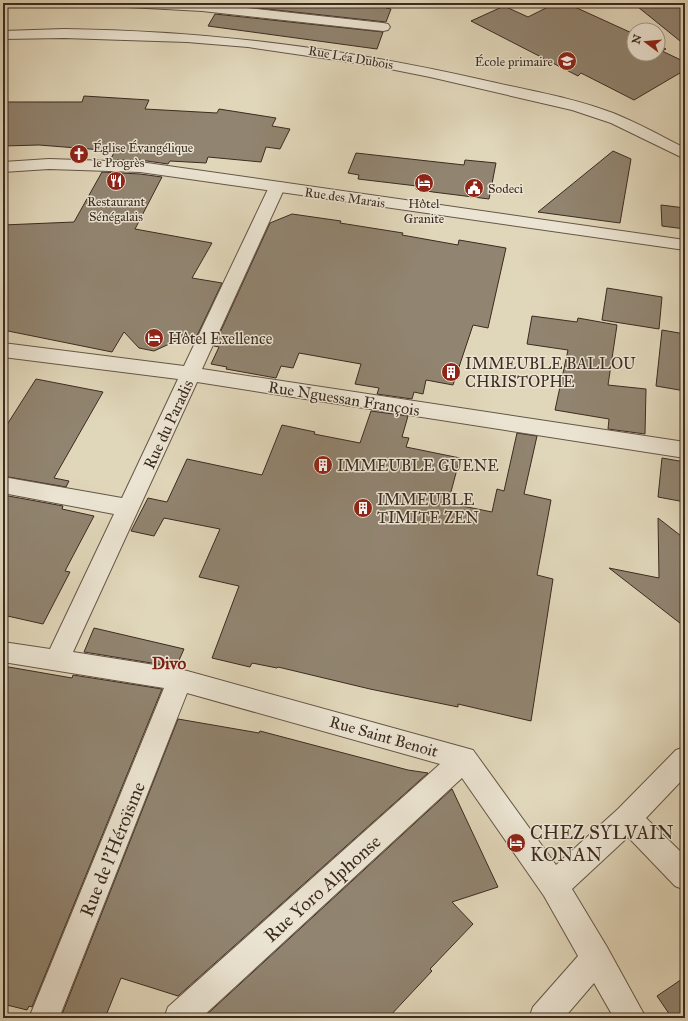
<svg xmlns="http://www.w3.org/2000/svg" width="688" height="1021" font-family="'IM FELL Great Primer',serif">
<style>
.building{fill:#918470;stroke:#3c2b21}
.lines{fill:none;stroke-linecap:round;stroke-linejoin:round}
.minor-casing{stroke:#655647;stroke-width:2}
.tertiary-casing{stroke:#655647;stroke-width:2}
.minor{fill:#ebe4d2;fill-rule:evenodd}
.tertiary{fill:#ebe4d2;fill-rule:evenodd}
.labels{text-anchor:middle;stroke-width:3;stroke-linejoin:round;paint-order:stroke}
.far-street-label{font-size:13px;fill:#3c2b21;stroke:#ebe4d2}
.far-poi-label{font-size:13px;fill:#3c2b21;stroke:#ebe4d2;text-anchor:start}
.poi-label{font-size:16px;fill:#3c2b21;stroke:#ebe4d2;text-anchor:start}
.street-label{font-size:16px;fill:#3c2b21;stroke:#ebe4d2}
.neighbourhood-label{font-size:17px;font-weight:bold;fill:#7a1f14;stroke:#ebe4d2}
.near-poi-label{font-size:19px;fill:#3c2b21;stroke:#ebe4d2;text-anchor:start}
.near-street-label{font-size:19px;fill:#3c2b21;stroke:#ebe4d2}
</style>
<rect width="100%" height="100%" fill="#e0d6b9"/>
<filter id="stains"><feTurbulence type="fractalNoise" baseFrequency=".005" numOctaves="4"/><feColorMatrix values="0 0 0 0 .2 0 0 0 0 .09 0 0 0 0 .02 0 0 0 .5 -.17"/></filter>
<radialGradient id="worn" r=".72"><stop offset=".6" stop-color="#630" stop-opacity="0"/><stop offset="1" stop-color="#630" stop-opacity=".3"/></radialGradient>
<g class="building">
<path d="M360 3 387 6 386 8 391 9 386 22 221 4Z"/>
<path d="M556 3H566L634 34V54H658V45L666 49 662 51 685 62V70L634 100 581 73 578 76 471 21 504 6 528 17Z"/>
<path d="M633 3H685V45Z"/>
<path d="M215 14 383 32 377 49 208 26Z"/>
<path d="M84 96 149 100 145 109 217 113 219 109 276 118 272 126 290 129 280 149 266 147 261 162 208 157 206 163 170 161 168 164 140 160H110L115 151 39 145 3 146V102H82Z"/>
<path d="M613 151 631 159 620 223 538 212Z"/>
<path d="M356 153 464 165 465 160 496 163 489 199 433 192 416 189 417 186 358 179 359 175 348 173Z"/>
<path d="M102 172 140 174 162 177 135 229 212 243 192 278 222 283 194 342 180 339 154 351 139 348 124 332 112 352 3 330V225L74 222Z"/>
<path d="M661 205 685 208V229L662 226Z"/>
<path d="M292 214 341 221 340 223 403 233 402 235 458 245 459 240 506 248 488 328 473 325 453 385 426 380 423 394 414 392 412 399 377 394 379 388 355 384 361 364 299 353 293 368 281 366 276 378 226 369 227 367 211 364 219 347 214 346 270 223Z"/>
<path d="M607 288 662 297 659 329 602 320Z"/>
<path d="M532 316 577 322 578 318 617 325 608 385 646 389 645 434 608 429 609 419 555 410 568 350 527 344Z"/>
<path d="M662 330 685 334V391L656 386Z"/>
<path d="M36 379 103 392 54 478 69 481 66 487 3 476V431Z"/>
<path d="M371 411 408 416 402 437 409 438 406 447 460 458 448 503 492 512 497 489 504 491 517 433 537 436 524 494 551 500 537 575 553 579 531 721 458 704V707L370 689 278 667 277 668 252 663 250 667 212 658 239 586 199 577 220 529 164 518 154 536 131 531 148 498 167 502 187 459 262 475 282 425 315 432 314 434 360 443Z"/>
<path d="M662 458 685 462V502L658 497Z"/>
<path d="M3 495 63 506 62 509 94 516 65 571 70 572 43 624 3 615Z"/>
<path d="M658 518 685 539V627L609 568 659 578Z"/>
<path d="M94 628 184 649 176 667 84 652Z"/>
<path d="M3 666 72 678 73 675 162 689 32 1007 29 1006 27 1010 3 1004Z"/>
<path d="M178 719 259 733 260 731 408 770 428 773 178 996 121 978 105 1018 61 1017Z"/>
<path d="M452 789 498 887 452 902 473 924 430 969 432 971 388 1018H203Z"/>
<path d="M685 977V1018H672L657 996Z"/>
</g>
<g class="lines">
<g class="minor-casing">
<g id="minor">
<path d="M121 3H203L383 23 388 24 390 27 388 30 383 31 202 11 128 7 123 6Z"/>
<path d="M64 29C210 31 341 48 483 80 526 90 571 97 613 113 638 123 661 136 685 148V159L611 123 572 110 430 77 370 65 248 47 187 42 64 38 3 39V31Z"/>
<path d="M277 182 283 183 285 187 202 369 685 442V458L197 382 73 652 180 669 473 750 556 865 618 809 676 750 685 747V777L646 818 685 856V890L675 886 628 837 572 889 607 947 646 1018H614L594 983 564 1018H529L533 1007 578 956 544 896 462 778 201 1018H164L168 1007 440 764 187 693 59 1018H29L164 688 3 662V642L50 649 114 514 3 493V477L122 498 178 379 3 357V343L184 366 269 187 271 183Z"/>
</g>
</g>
<g class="tertiary-casing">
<path id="tertiary" d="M49 159 140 162 685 240V250L140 172 49 169 3 172V162Z"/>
</g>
<use href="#minor" class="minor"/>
<use href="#tertiary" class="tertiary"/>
</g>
<defs>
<g id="school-disc" transform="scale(1)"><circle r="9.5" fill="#8f2418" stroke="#ebe4d2"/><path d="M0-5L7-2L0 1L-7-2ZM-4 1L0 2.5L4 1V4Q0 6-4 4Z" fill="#fff"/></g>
<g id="church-disc" transform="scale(1)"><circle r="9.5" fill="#8f2418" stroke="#ebe4d2"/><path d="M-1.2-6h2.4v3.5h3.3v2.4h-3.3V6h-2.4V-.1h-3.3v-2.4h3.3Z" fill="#fff"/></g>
<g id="restaurant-disc" transform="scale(1)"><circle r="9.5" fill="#8f2418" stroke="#ebe4d2"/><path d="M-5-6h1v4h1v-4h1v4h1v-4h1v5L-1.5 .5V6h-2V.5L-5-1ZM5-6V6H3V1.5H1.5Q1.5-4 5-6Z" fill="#fff"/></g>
<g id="hotel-disc" transform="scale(1)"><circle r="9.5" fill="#8f2418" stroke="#ebe4d2"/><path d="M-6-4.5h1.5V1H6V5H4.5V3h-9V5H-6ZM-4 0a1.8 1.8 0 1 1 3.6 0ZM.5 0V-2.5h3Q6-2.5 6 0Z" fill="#fff"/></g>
<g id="civic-disc" transform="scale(1)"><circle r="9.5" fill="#8f2418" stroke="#ebe4d2"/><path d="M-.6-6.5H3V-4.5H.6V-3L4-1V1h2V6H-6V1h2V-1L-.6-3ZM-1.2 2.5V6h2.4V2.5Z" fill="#fff"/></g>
<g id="building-disc" transform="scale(1)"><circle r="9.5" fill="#8f2418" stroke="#ebe4d2"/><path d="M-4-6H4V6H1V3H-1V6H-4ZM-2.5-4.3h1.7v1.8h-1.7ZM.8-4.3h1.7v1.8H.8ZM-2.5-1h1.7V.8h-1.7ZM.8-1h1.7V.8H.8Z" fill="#fff"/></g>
</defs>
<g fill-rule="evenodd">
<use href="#school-disc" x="567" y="61"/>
<use href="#church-disc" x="79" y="154"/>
<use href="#restaurant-disc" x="116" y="181"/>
<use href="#hotel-disc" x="424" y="183"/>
<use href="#civic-disc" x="474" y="188"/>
<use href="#hotel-disc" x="154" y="338"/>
<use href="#building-disc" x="451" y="372"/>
<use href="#building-disc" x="323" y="465"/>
<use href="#building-disc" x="363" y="508"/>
<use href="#hotel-disc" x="516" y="843"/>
</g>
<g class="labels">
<g class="far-street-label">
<text transform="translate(351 57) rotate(10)" y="5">Rue Léa Dubois</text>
<text transform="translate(345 197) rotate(8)" y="5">Rue des Marais</text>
</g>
<g class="far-poi-label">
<text x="553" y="66" text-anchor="end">École primaire</text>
<text x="93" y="152">Église Évangélique<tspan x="93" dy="15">le Progrès</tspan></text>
<text x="488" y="193">Sodeci</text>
<text x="116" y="206" text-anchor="middle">Restaurant<tspan x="116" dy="15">Sénégalais</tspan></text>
<text x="424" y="208" text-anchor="middle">Hôtel<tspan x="424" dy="15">Granite</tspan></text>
</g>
<g class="poi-label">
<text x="168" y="344">Hôtel Exellence</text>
<text x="465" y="369">IMMEUBLE BALLOU<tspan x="465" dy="18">CHRISTOPHE</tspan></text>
<text x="337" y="471">IMMEUBLE GUENE</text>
<text x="377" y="505">IMMEUBLE<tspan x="377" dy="18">TIMITE ZEN</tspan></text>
</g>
<g class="street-label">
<text transform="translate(344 398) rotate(9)" y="6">Rue Nguessan François</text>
<text transform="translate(168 424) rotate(-65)" y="6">Rue du Paradis</text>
<text transform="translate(384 736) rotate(16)" y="6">Rue Saint Benoit</text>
</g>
<g class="neighbourhood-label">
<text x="169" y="669">Divo</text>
</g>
<g class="near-poi-label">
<text x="530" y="839">CHEZ SYLVAIN<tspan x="530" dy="22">KONAN</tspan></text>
</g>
<g class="near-street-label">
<text transform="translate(112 849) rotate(-68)" y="7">Rue de l'Héroïsme</text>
<text transform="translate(322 888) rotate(-42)" y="7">Rue Yoro Alphonse</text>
</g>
</g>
<rect width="688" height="1021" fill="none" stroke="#e0d6b9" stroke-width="16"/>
<rect x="4" y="4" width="680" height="1013" fill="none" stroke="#3c2b21" stroke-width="2"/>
<rect x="8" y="8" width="672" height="1005" fill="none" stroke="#3c2b21"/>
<g transform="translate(646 42) rotate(286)"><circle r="19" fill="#ebe4d2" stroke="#a59a8b"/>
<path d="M0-3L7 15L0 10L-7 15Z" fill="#8f2418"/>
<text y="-6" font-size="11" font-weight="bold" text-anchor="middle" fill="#3c2b21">N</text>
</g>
<rect width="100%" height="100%" filter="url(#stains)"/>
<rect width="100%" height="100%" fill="url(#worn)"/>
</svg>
